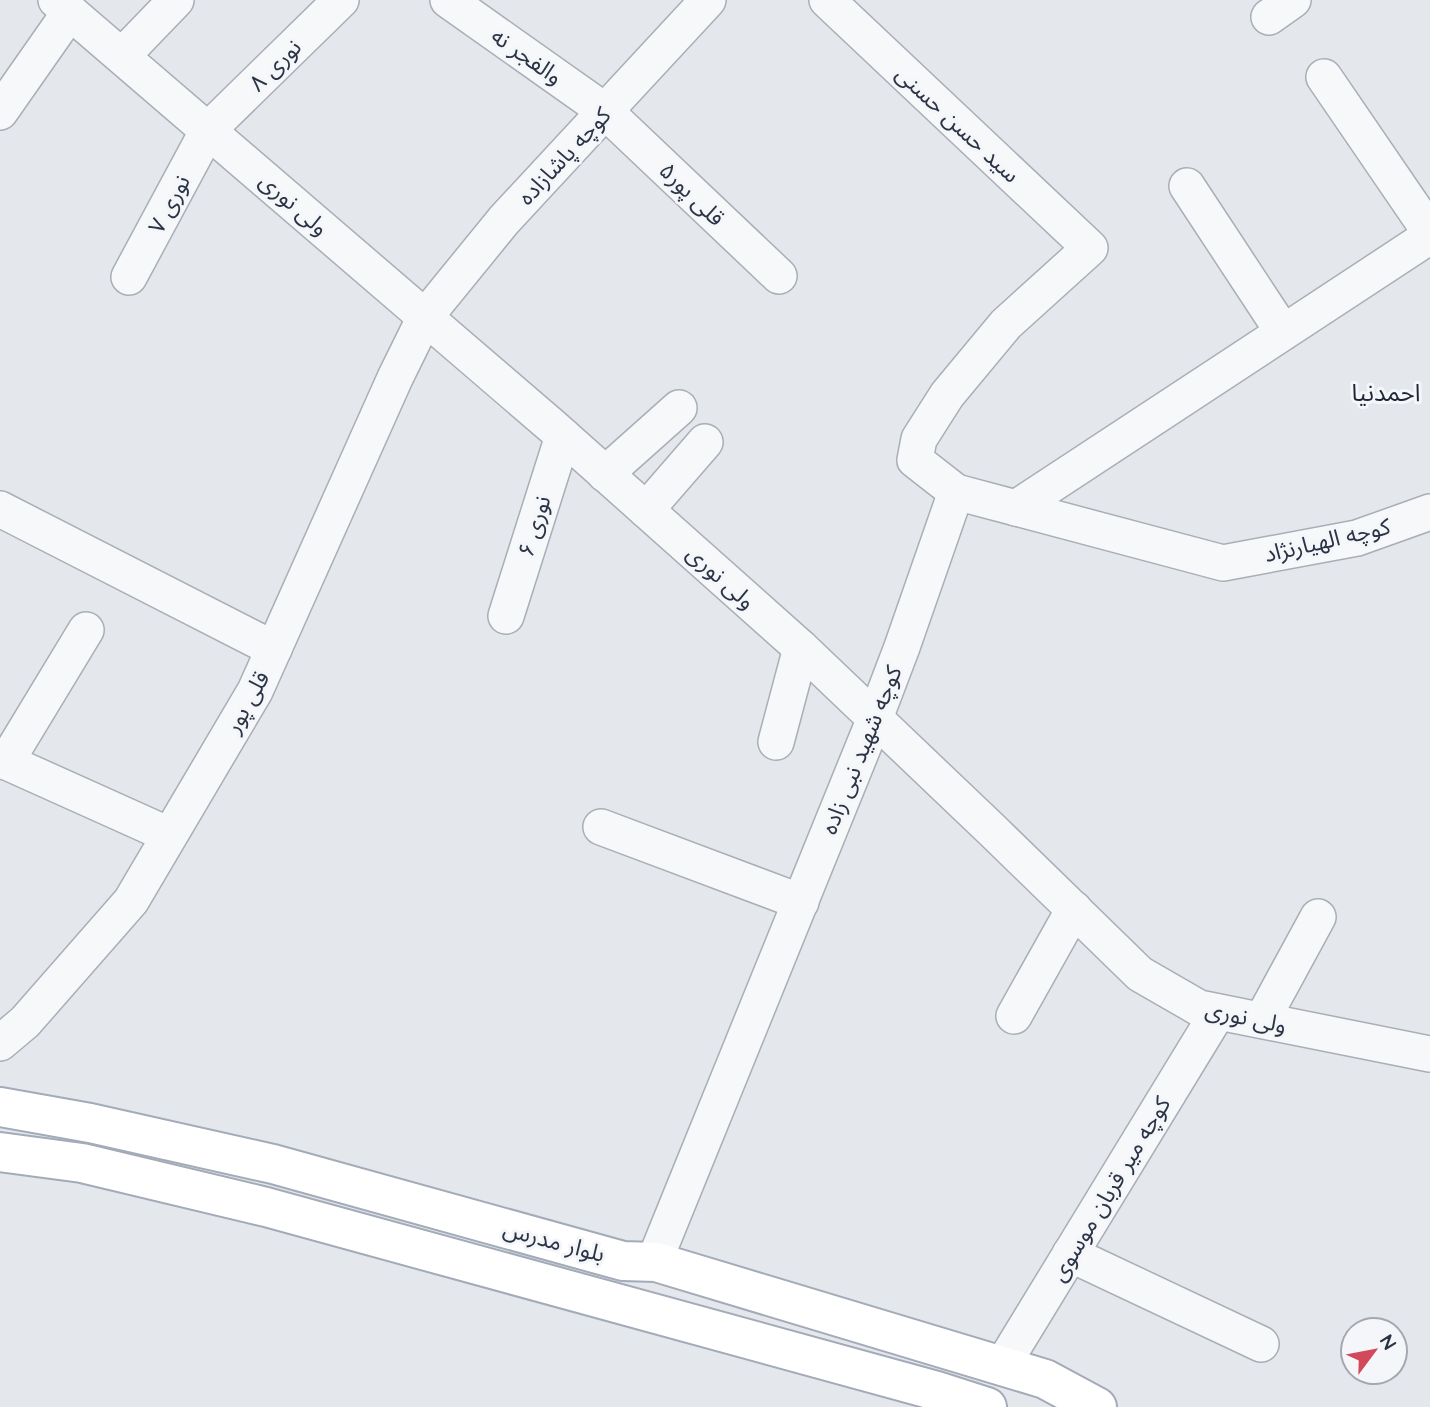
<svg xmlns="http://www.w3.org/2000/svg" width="1430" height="1407" font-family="Quicksand,'Noto Sans Arabic',sans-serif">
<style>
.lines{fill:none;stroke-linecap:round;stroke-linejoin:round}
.minor-casing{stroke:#a9aeb7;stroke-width:38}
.major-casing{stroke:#a3abb8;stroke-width:42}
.minor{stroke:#f7f8fa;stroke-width:35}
.major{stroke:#fff;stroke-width:38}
.labels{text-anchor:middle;stroke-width:6;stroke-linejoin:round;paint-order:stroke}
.street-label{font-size:23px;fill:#2b3445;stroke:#f4f6f9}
.neighbourhood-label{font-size:24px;fill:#1d2536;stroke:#f4f6f9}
</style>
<rect width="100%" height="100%" fill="#e4e7ec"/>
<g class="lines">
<g class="minor-casing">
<g id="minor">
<path d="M56 0 553 427 801 648 992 830 1140 974 1199 1008 1430 1054"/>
<path d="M448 0 605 111 779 276"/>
<path d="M827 0 1090 248 1006 324 947 395 919 439 915 460 956 492"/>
<path d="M1269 17 1293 0"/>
<path d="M122 56 176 0"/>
<path d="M1324 77 1430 232"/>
<path d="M0 112 70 12"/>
<path d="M1187 186 1283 332"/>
<path d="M129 277 208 130 341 0"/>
<path d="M605 474 679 408"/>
<path d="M1016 508 1430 236"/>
<path d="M0 509 274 649"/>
<path d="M646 510 705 442"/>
<path d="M506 616 563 436"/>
<path d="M776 742 801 648"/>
<path d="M0 759 169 835"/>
<path d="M6 762 86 630"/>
<path d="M601 827 801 902"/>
<path d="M1014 1016 1074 909"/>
<path d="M1262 1020 1318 917"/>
<path d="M0 1043 25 1022 131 901 255 691 395 378 425 317 504 220 708 0"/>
<path d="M1070 1254 1261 1344"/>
<path d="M654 1262 875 718 902 647 956 492 1223 563 1357 538 1430 512"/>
<path d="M1002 1366 1218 1012"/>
</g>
</g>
<g class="major-casing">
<g id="major">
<path d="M0 1107 90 1123 273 1164 623 1261 656 1262 1045 1379 1097 1407"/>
<path d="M0 1152 82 1163 266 1207 937 1391 987 1407"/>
</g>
</g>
<use href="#minor" class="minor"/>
<use href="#major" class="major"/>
</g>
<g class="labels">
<g class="street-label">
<text transform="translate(527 56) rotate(35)" y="8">والفجر نه</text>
<text transform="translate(275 65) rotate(-45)" y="8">نوری ۸</text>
<text transform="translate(958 124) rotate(43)" y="8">سید حسن حسنی</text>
<text transform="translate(564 156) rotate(-47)" y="8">کوچه پاشازاده</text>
<text transform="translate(692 194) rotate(44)" y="8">قلی پور۵</text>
<text transform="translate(169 204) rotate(-62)" y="8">نوری ۷</text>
<text transform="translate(294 204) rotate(41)" y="8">ولی نوری</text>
<text transform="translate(534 526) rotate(-73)" y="8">نوری ۶</text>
<text transform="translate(1327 540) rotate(-13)" y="8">کوچه الهیارنژاد</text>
<text transform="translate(721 577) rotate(42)" y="8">ولی نوری</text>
<text transform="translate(247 702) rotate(-61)" y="8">قلی پور</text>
<text transform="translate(861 750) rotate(-68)" y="8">کوچه شهید نبی زاده</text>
<text transform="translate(1246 1017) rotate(12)" y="8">ولی نوری</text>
<text transform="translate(1110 1189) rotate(-59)" y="8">کوچه میر قربان موسوی</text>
<text transform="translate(554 1241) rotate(15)" y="8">بلوار مدرس</text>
</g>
<g class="neighbourhood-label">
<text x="1386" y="401">احمدنیا</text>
</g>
</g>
<g transform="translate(1374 1351) rotate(58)"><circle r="33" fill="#f4f6f9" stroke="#a4a8b1" stroke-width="2"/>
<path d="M0-5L12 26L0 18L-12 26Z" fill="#d1495b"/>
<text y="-10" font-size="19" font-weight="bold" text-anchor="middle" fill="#2b3445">N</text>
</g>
</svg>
